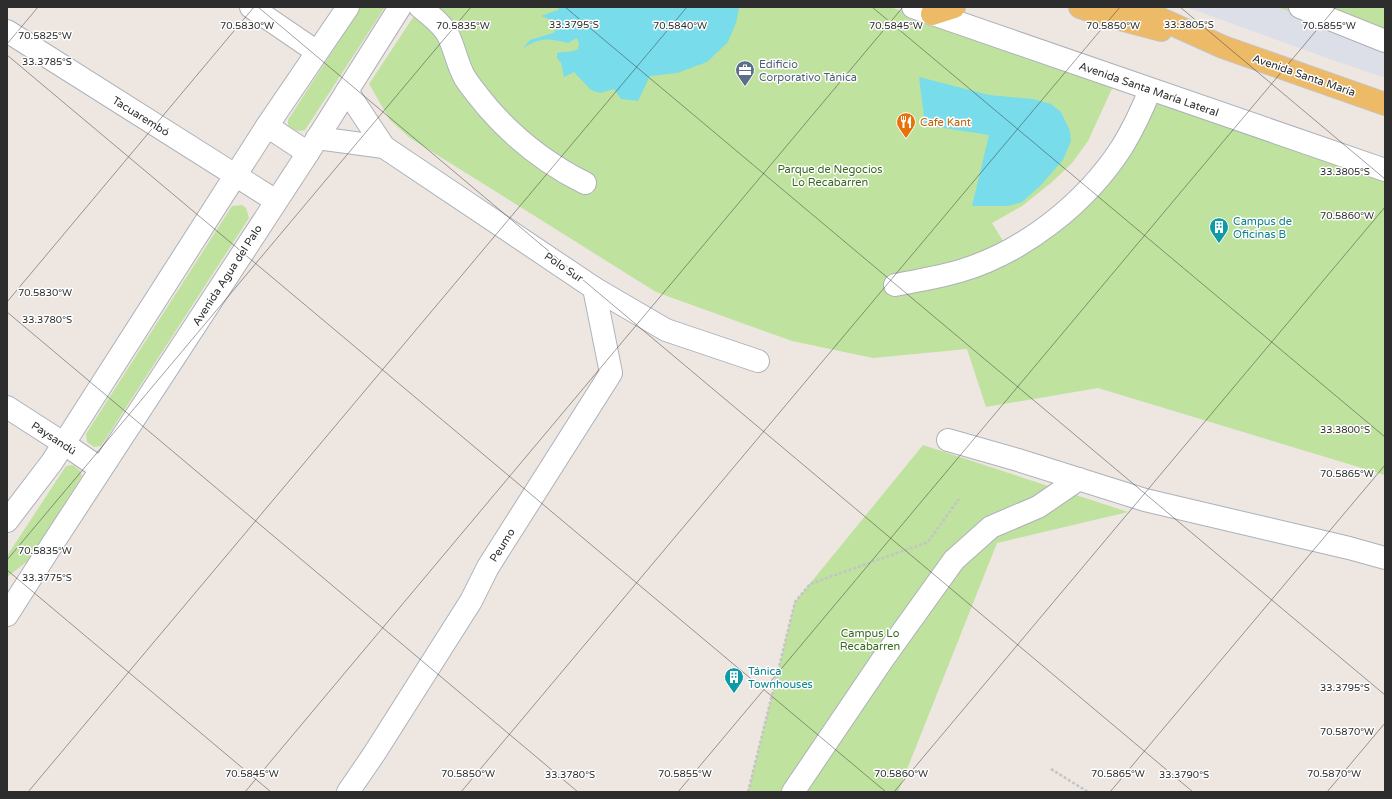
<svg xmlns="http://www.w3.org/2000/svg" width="1392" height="799" font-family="'Varela Round',sans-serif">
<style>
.airport{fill:#dcdfe7}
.green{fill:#bfe29f}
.water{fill:#78dceb}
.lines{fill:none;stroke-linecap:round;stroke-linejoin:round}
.minor-casing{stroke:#adb1b9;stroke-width:24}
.major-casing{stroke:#c4c4c4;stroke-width:24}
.path{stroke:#c4c4c4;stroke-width:2.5;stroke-dasharray:3 2;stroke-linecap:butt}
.minor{stroke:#fff;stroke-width:22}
.major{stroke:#edbb67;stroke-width:22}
.ticks{fill:none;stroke:#2d2d2d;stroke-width:1;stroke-opacity:0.45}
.labels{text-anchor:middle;stroke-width:3;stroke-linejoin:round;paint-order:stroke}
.service-label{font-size:11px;fill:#4e5e75;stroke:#fff;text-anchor:start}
.street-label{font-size:11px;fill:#2d2d2d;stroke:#fff}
.food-label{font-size:11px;fill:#c56008;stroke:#fff;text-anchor:start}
.park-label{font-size:11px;fill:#386a1e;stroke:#fff}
.culture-label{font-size:11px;fill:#0d838f;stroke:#fff;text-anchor:start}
.ticks-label{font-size:10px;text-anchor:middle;fill:#2d2d2d;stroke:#fff;stroke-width:3;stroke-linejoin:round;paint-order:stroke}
</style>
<rect width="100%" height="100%" fill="#eee6e1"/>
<path class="airport" d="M1186 7H1385V78L1327 58Z"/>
<g class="green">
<path d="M361 7H385L305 130C297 132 294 131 288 125V120Z"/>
<path d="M420 7H890L1115 82 1088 141 1072 163 1052 182 1022 206 992 223 1003 241 1005 251 1078 200 1148 96 1385 180V475L1098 388 986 407 967 349 873 358 792 341 656 292 410 138 390 120 369 84Z"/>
<path d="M1277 7H1385V45Z"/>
<path d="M242 205 246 208 249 218 101 446 94 447 87 442 86 434 232 206Z"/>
<path d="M923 445 1128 512 997 543 898 792H748L795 602Z"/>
<path d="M73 465 80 471 82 476 29 560 7 577V556L66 466Z"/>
</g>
<g class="water">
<path d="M560 7H738L739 8 736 23 728 42 707 62 677 73 650 76 638 101 621 99 614 89 600 93 591 90 574 72 564 77 561 63 557 58V53C564 51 571 53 578 49L579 43 577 38 568 43C548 38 541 37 523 48L530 40 553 33 557 29V22L541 16 558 10Z"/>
<path d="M919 77 989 95 1033 99 1051 104 1061 112 1070 131 1071 141 1063 160 1040 186 1022 202 1008 206H972L989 135 925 125Z"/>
</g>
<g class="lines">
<g class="minor-casing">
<g id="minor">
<path d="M251 7 317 52"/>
<path d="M420 7C430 15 442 24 448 35 455 49 457 64 465 78 472 89 481 99 489 109 517 141 547 164 585 183"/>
<path d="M913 7 1385 170"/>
<path d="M1300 7 1385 41"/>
<path d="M7 31 276 201"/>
<path d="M347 91 384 147 594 288 666 330 758 361"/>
<path d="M267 126 308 153"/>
<path d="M317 138 384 147"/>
<path d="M895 285C917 281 939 277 960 271 1024 252 1086 203 1122 147 1133 129 1142 110 1150 90"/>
<path d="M7 407 63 443 101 469"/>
<path d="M948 440 1018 460 1145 500 1349 548 1385 558"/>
<path d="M7 521 52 462 267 126 348 7"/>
<path d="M7 615 53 543 308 153 400 7"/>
<path d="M348 792 374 754 471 601 488 567 611 373 594 288"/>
<path d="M793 792 883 659 954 560 991 527 1038 507 1079 479"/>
</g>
</g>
<g class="major-casing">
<g id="major">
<path d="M1080 7 1101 14 1161 30"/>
<path d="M1134 7 1223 47 1385 104"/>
<path d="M932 14 954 7"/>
</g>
</g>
<g class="path">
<path d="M1051 769 1088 792"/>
<path d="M748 792 795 602 810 584 928 542 959 499"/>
</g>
<use href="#minor" class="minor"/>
<use href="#major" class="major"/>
</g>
<path class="ticks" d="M258 7 1193 792M565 7 1385 695M872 7 1385 437M1180 7 1385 179M7 44 38 7M7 55 886 792M7 302 254 7M7 312 578 792M7 560 471 7M7 570 271 792M28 792 687 7M245 792 903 7M461 792 1120 7M678 792 1336 7M894 792 1385 207M1110 792 1385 465M1327 792 1385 723"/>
<defs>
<g id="office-pin" transform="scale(1)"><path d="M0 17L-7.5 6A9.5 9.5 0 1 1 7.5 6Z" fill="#5c6f8a" stroke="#fff"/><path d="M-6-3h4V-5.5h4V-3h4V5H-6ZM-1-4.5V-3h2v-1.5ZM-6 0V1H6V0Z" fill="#fff"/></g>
<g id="restaurant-pin" transform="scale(1)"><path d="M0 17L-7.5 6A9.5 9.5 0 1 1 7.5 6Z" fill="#e8710a" stroke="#fff"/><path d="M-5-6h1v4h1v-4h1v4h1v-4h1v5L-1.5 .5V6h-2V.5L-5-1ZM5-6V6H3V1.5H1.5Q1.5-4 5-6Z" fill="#fff"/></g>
<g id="building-pin" transform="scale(1)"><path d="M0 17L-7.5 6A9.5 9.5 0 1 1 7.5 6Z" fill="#0f9aa8" stroke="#fff"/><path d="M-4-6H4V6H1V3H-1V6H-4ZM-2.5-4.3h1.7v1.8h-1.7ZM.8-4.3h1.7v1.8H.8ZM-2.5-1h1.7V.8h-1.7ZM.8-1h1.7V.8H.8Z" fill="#fff"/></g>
</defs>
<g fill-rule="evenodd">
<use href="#office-pin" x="745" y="70"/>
<use href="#restaurant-pin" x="906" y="122"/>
<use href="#building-pin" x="1219" y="227"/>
<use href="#building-pin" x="734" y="677"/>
</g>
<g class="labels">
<g class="service-label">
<text x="759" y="68">Edificio<tspan x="759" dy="13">Corporativo Tánica</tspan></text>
</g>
<g class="street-label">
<text transform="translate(1304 75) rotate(19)" y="4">Avenida Santa María</text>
<text transform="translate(1149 89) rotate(19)" y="4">Avenida Santa María Lateral</text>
<text transform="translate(141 116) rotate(32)" y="4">Tacuarembó</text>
<text transform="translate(564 267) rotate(34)" y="4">Polo Sur</text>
<text transform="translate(227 275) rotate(-57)" y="4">Avenida Agua del Palo</text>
<text transform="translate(54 438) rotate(33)" y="4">Paysandú</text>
<text transform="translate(502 545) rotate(-58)" y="4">Peumo</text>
</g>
<g class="food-label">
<text x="920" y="126">Cafe Kant</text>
</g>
<g class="park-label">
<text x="830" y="173">Parque de Negocios<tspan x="830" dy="13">Lo Recabarren</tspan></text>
<text x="870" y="637">Campus Lo<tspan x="870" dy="13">Recabarren</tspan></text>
</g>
<g class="culture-label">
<text x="1233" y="225">Campus de<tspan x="1233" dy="13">Oficinas B</tspan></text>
<text x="748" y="675">Tánica<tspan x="748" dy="13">Townhouses</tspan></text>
</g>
</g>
<g class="ticks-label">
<text x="1189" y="28">33.3805°S</text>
<text x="574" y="28">33.3795°S</text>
<text x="247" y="29">70.5830°W</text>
<text x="463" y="29">70.5835°W</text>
<text x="680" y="29">70.5840°W</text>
<text x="896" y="29">70.5845°W</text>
<text x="1113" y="29">70.5850°W</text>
<text x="1329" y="29">70.5855°W</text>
<text x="45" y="39">70.5825°W</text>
<text x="47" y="65">33.3785°S</text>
<text x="1345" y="175">33.3805°S</text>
<text x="1347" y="219">70.5860°W</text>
<text x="45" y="296">70.5830°W</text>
<text x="47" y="323">33.3780°S</text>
<text x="1345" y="433">33.3800°S</text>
<text x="1347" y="477">70.5865°W</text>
<text x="45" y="554">70.5835°W</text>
<text x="47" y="581">33.3775°S</text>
<text x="1345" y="691">33.3795°S</text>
<text x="1347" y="735">70.5870°W</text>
<text x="252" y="777">70.5845°W</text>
<text x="468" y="777">70.5850°W</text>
<text x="685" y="777">70.5855°W</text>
<text x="901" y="777">70.5860°W</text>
<text x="1118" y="777">70.5865°W</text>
<text x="1334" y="777">70.5870°W</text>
<text x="570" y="778">33.3780°S</text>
<text x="1184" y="778">33.3790°S</text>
</g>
<rect width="1392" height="799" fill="none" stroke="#2d2d2d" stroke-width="16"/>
</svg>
